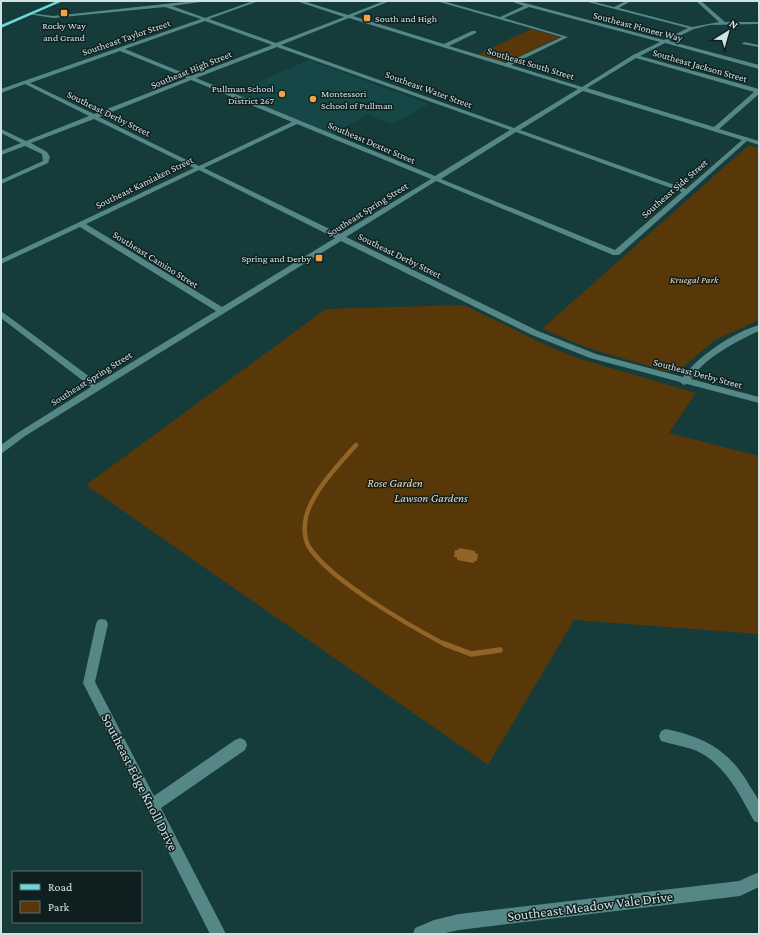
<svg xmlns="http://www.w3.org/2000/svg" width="760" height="935" font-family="'Crimson Pro',serif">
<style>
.built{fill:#144746}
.green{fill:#583809}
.water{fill:#926428}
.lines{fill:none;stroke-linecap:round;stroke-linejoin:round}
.stream-far1{stroke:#926428;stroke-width:4.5}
.stream{stroke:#926428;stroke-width:5.5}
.minor{fill:#558786;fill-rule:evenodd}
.major{fill:#69d9d8;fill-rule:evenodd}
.poi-dot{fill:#f1a540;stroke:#0f1f1f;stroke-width:1.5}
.labels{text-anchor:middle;stroke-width:3;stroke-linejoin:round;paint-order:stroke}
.far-poi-label{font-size:10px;fill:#cfe3e2;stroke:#0f1f1f;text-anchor:start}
.far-street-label{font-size:10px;fill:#cfe3e2;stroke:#0f1f1f}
.far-park-label{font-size:10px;font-style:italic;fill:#f6d6b1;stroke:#0f1f1f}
.park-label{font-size:12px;font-style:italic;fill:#f6d6b1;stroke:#0f1f1f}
.near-street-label{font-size:14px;fill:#cfe3e2;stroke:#0f1f1f}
</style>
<rect width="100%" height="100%" fill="#153b3b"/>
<path class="built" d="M309 60 429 104 392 124 367 115 333 134 232 93Z"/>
<g class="green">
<path d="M532 29 560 37 509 61 502 62 478 54Z"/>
<path d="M749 145 759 148V320L715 340 677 372H669L591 349 542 329Z"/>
<path d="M464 305 548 346 580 359 696 393 669 433 759 456V634L574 620 488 765 86 485 326 309Z"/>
</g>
<path class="water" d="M459 548 475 551V553L478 554 477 561H474V563L457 560V557H454L455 550H458Z"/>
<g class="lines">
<path class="stream-far1" d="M356 445C339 464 312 492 306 517 304 526 304 539 309 547 330 580 410 626 446 645"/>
<path class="stream" d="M445 644 471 654 500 650"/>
<g class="minor">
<path d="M193 1H208L172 6 205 18 253 1H259L209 19 276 43 344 17 296 1H303L348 15 384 1H390L353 16 444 44 472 31H476V33L449 46 506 63 562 37 436 1H443L500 17 524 6 510 1H517L664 40 688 28 584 1H591L614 7 626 1H631L619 8 692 27 719 22 696 1H701L725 22H759V24L710 25 694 29 669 41 759 65V69L665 43 640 56 759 89V94L719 129 759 141V145L747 141 619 255H613L436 181 346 237 538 331 596 354 683 377C698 356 734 332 759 325V331C735 342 706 357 691 379L759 397V403L687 384 684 385 680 382 590 358 532 335 341 241 25 436 1 454V445L19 432 91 387 1 318V311L98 383 216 311 80 227 1 264V259L194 168 94 119 31 143 47 152 50 157 48 163 1 184V180L43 161 42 154 25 146 1 155V151L21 143 1 133V129L26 141 89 116 25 84 1 93V89L201 19 165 7 53 18 28 14 30 13 53 16ZM529 7 660 42 633 55 582 87 511 65 568 37 504 18ZM349 18 578 89 514 128 281 45ZM205 21 272 45 191 76 125 49ZM277 47 510 130 435 176 196 78ZM120 51 187 78 94 114 30 83ZM636 58 754 92 714 127 587 88ZM191 80 292 122 199 166 99 117ZM583 91 742 140 686 189 520 130ZM297 124 431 179 340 234 204 168ZM516 132 682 192 615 250 441 179ZM199 170 335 238 222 307 86 224Z"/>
<path d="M744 42 759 45V47L742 44Z"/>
<path d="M102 619 106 620 108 624 95 682 154 796 235 740 240 738 245 740 247 745 245 750 161 808 226 934H210L83 683 96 624 98 620Z"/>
<path d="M666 729C703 737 728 749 748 783 751 789 757 795 759 802 760 808 759 817 759 823L754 821C740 795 725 764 697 751 685 746 673 745 661 741L659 736 661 731Z"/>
<path d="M759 872V887L740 896 459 930 441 934H413L415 928 434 920 459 914 739 881Z"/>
</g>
<path class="major" d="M57 1H63L1 28V25Z"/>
</g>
<g class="poi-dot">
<rect x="60" y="9" width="8" height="8" rx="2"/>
<rect x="363" y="14" width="8" height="8" rx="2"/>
<circle cx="282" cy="94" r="4"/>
<circle cx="313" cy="99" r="4"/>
<rect x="315" y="254" width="8" height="8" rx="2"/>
</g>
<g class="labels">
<g class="far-poi-label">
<text x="375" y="22">South and High</text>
<text x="64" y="29" text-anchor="middle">Rocky Way<tspan x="64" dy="12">and Grand</tspan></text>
<text x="274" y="92" text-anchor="end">Pullman School<tspan x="274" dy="12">District 267</tspan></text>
<text x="321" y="97">Montessori<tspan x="321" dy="12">School of Pullman</tspan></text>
<text x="311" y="262" text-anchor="end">Spring and Derby</text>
</g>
<g class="far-street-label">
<text transform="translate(638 26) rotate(15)" y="4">Southeast Pioneer Way</text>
<text transform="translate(126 37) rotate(-19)" y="4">Southeast Taylor Street</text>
<text transform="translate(531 63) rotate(17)" y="4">Southeast South Street</text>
<text transform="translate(700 65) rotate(16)" y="4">Southeast Jackson Street</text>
<text transform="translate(191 69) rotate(-22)" y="4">Southeast High Street</text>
<text transform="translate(429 89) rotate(20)" y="4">Southeast Water Street</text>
<text transform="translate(109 113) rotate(26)" y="4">Southeast Derby Street</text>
<text transform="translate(372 142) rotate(23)" y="4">Southeast Dexter Street</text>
<text transform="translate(144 182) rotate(-26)" y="4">Southeast Kamiaken Street</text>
<text transform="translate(674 188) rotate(-41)" y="4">Southeast Side Street</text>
<text transform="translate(367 209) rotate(-32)" y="4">Southeast Spring Street</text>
<text transform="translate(400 255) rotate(26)" y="4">Southeast Derby Street</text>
<text transform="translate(156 259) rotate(32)" y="4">Southeast Camino Street</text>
<text transform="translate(698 373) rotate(15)" y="4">Southeast Derby Street</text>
<text transform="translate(91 378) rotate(-32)" y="4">Southeast Spring Street</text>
</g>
<g class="far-park-label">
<text x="694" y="283">Kruegal Park</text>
</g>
<g class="park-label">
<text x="395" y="487">Rose Garden</text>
<text x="431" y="502">Lawson Gardens</text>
</g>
<g class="near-street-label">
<text transform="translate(140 782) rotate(63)" y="5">Southeast Edge Knoll Drive</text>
<text transform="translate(590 906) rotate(-7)" y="5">Southeast Meadow Vale Drive</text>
</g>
</g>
<rect width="760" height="935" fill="none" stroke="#cfe3e2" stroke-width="4"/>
<rect x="12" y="871" width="130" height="52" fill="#0f1f1f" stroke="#5c6d6d"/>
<rect x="20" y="884" width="20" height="6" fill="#69d9d8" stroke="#5c6d6d"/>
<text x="48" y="891" font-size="12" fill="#cfe3e2">Road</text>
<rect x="20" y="901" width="20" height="12" fill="#583809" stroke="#5c6d6d"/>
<text x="48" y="911" font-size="12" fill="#cfe3e2">Park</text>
<g transform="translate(728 32) rotate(37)" stroke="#0f1f1f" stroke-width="3" paint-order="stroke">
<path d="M0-3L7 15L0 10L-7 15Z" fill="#cfe3e2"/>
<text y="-6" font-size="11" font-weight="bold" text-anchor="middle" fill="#cfe3e2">N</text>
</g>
</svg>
